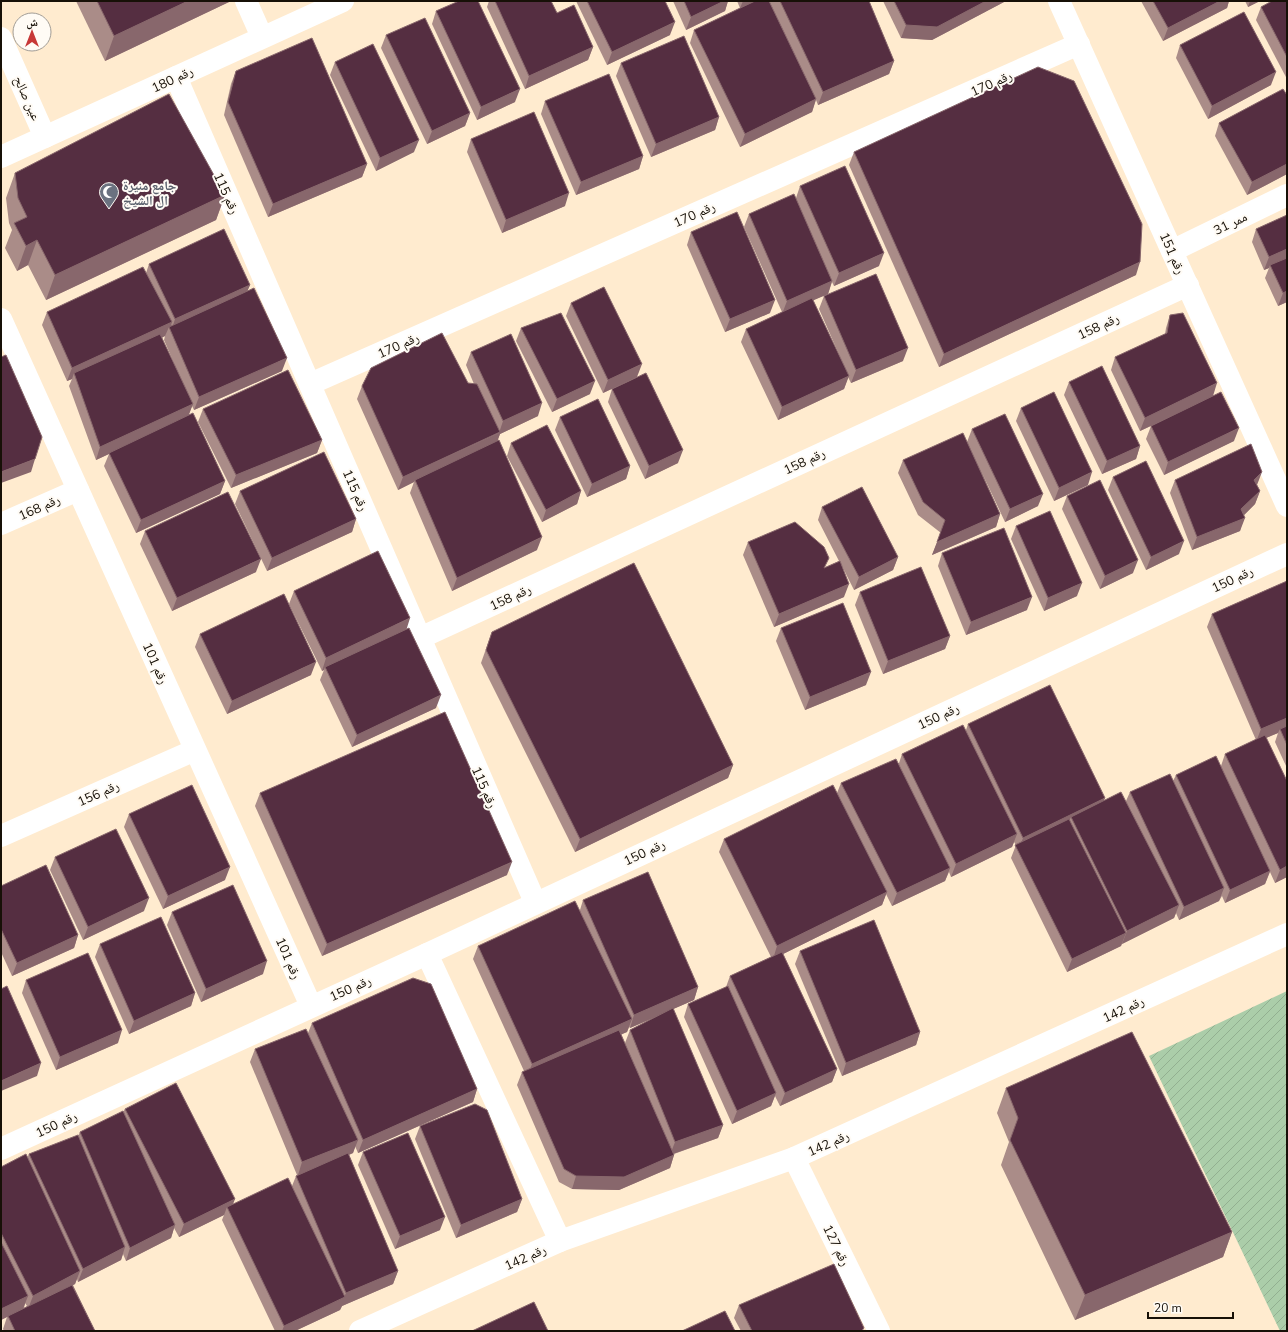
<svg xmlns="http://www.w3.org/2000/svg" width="1288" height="1332" font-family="'Nunito Sans','Noto Naskh Arabic',sans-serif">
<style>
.garden{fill:url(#garden-furrows)}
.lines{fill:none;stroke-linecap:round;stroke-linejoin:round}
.minor{stroke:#fff;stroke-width:22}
.wall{fill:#aa8c88;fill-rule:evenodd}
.shaded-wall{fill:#88676c}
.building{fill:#552e41;stroke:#88676c}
.labels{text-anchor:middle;stroke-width:4;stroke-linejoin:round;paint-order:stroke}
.street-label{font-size:13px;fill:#171007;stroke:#fffbf5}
.worship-label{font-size:13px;font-weight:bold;fill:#5b616d;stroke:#fffbf5;text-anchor:start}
</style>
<defs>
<pattern id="garden-furrows" width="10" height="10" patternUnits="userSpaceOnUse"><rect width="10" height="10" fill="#abcda9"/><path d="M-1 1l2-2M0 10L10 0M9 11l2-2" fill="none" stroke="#92af90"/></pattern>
</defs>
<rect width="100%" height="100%" fill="#ffebcf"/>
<path class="garden" d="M1287 991V1331H1280L1149 1056Z"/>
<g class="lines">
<g class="minor">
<path d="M246 1 262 37"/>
<path d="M1059 1 1287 506"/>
<path d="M1 38 45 137"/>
<path d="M176 77 535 902"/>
<path d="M1 157 343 1"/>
<path d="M1172 251 1287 195"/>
<path d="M1 319 311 1006"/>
<path d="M310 384 1079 44"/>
<path d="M1 524 78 490"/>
<path d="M420 638 1188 285"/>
<path d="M1 836 195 750"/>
<path d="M427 954 560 1241"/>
<path d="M1 1149 427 954 1287 554"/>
<path d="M794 1158 879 1331"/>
<path d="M360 1331 560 1241 794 1158 1287 934"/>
</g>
</g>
<g class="wall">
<path d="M76 1H229V2L105 61Z"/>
<path d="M489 1H551L557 13 593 47 588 60 525 89 487 7Z"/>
<path d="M576 1H665L670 35 607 65Z"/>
<path d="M673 1H728L725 11 686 30Z"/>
<path d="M737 1H755L740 8Z"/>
<path d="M755 1H869L894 61 889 74 818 105 816 100 812 112 740 147 690 43 694 30Z"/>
<path d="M883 1H1005L1004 2 932 40 901 38Z"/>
<path d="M1141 1H1229L1227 8 1163 41Z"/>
<path d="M1245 1H1260L1248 7Z"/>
<path d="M1287 1V79L1256 20 1261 7Z"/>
<path d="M436 11 515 102 477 120 432 24Z"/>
<path d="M386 35 470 113 465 126 427 144 381 48Z"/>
<path d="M1180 45 1271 85 1208 119 1176 58Z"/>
<path d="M335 62 414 152 376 171 330 75Z"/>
<path d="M621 63 719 117 715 130 651 157 616 76Z"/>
<path d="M236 71 367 164 362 177 268 217 224 115 231 84Z"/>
<path d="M1287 95V174L1247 195 1215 136 1219 123Z"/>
<path d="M545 101 643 156 639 169 576 195 541 114Z"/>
<path d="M471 139 565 206 502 233 467 152Z"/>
<path d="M854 152 1136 275 939 367 849 165Z"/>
<path d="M15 173 225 195 216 220 46 300 28 265 17 271 5 248 12 230 9 223 6 198Z"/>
<path d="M800 186 879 266 834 286 832 282 828 294 813 300 845 368 819 309 824 296 903 361 851 383 848 377 844 389 778 420 741 342 746 329 782 312 744 227 749 214 796 198Z"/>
<path d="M1287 215V302L1278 306 1265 278 1269 268 1264 270 1252 242 1256 229Z"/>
<path d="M691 232 770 313 725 332 687 245Z"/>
<path d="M149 264 250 285 247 291 282 371 194 410 192 406 188 416 225 481 220 494 136 533 104 466 109 454 96 460 69 386 72 379 67 381 42 325 47 312 146 273ZM165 336 164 340 176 368 162 338Z"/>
<path d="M571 303 637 377 603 393 566 316Z"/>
<path d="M1170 315 1213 396 1234 441 1164 475 1146 439 1151 426 1140 431 1111 370 1115 357 1165 334 1166 328Z"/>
<path d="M521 328 590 394 552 412 516 341Z"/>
<path d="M471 352 538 416 500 434 497 441 537 550 452 591 410 493 414 482 398 490 357 399 362 386 474 384 466 365Z"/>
<path d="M1069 382 1140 446 1136 459 1102 474 1064 395Z"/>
<path d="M612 389 678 463 645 479 608 402Z"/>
<path d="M1021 408 1088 485 1054 501 1016 421Z"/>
<path d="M203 409 322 440 317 453 231 488 198 422Z"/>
<path d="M560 417 630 466 626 479 587 497 555 430Z"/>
<path d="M972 429 1038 506 1005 522 982 473 1000 514 996 527 932 555 941 533 918 515 898 473 903 460 967 442Z"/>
<path d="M511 443 581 491 577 504 542 522 507 456Z"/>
<path d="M1113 477 1179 554 1146 570 1108 490Z"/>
<path d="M1175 480 1257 485 1260 491 1255 504 1244 515 1240 531 1192 550 1170 493Z"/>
<path d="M240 491 356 519 352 532 267 571 235 504Z"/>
<path d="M1067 496 1133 573 1100 589 1062 509Z"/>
<path d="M822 507 898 557 893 570 854 590 841 564 844 597 774 627 743 555 748 542 826 567 839 561 818 520Z"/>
<path d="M1016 526 1077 596 1044 611 1011 539Z"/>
<path d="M145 531 256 572 172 611 140 544Z"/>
<path d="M942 553 1027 610 966 635 938 566Z"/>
<path d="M1287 581V768L1275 742 1278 733 1266 738 1287 781V877L1275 883 1270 872 1265 884 1225 903 1222 896 1219 901 1179 920 1176 913 1174 918 1122 944V943L1121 946 1067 972 1011 858 1016 845 1014 842 1012 847 951 877 949 872 945 881 892 906 886 894 882 905 783 954 837 1069 832 1082 780 1106 775 1096 771 1106 732 1124 684 1017 688 1004 726 987 730 976 771 957 719 852 724 839 837 793 841 783 899 763 902 754 966 730 968 724 1104 800 1126 801 1130 792 1173 781 1176 775 1221 766 1225 754 1256 740 1207 627 1212 614Z"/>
<path d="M294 591 407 629 436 708 352 747 320 680 324 670 322 671 289 604Z"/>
<path d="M860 592 950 636 945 649 883 674 855 605Z"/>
<path d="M781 628 866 685 805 710 776 641Z"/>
<path d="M492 632 733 765 728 778 575 852 481 663Z"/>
<path d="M200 634 311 675 227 714 195 647Z"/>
<path d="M260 793 507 875 322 956 255 806Z"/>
<path d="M129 814 225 880 163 909 124 827Z"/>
<path d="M55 857 144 911 83 940 50 870Z"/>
<path d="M1 886 78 935 74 948 12 976 1 952Z"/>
<path d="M583 900 698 987 694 1000 673 1009 723 1125 718 1138 674 1154V1155L670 1168 619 1190 572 1189 559 1182 517 1085 522 1072 524 1071 473 959 478 946 580 910ZM654 1018 630 1030 625 1043 631 1057 621 1034 627 1032 629 1027 630 1028Z"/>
<path d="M172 912 263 974 201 1002 167 925Z"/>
<path d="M100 944 195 993 191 1006 129 1034 95 957Z"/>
<path d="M800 951 920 1032 916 1045 842 1076 795 964Z"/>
<path d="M26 980 118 1043 56 1070 22 993Z"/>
<path d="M312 1023 477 1089 473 1102 358 1153 355 1146 353 1153 349 1155 398 1271 393 1284 342 1306 340 1310 295 1331H275L222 1220 224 1215 179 1237 174 1228 171 1238 126 1261 123 1254 121 1260 78 1282 77 1279 75 1284 73 1285 95 1331H4L3 1329 7 1317 1 1320V1167L27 1158 29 1154 78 1136 80 1132 123 1112 125 1109 233 1204 292 1186 296 1176 297 1175 250 1062 255 1049 308 1033ZM25 1303 27 1306 24 1308Z"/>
<path d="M1006 1088 1232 1232 1223 1257 1075 1320 1001 1165 1009 1142 997 1113Z"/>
<path d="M420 1126 522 1199 517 1212 456 1238 415 1139Z"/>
<path d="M363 1152 440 1230 395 1249 358 1165Z"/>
<path d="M739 1305 864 1328 863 1331H741L734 1318Z"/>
</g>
<g class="shaded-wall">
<path d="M188 1H229V2L105 61 114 36Z"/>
<path d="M724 1H728L725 11 686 30 691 17Z"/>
<path d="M743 1H755L740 8Z"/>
<path d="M986 1H1005L1004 2 932 40 901 38 906 25Z"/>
<path d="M1220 1H1229L1227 8 1163 41 1168 28Z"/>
<path d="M1250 1H1260L1248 7Z"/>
<path d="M675 22 670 35 607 65 612 52Z"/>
<path d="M593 47 588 60 525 89 529 76Z"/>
<path d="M894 61 889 74 818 105 823 92Z"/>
<path d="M1276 72 1271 85 1208 119 1212 106Z"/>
<path d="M520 89 515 102 477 120 481 107Z"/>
<path d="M816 99 812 112 740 147 745 134Z"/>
<path d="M470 113 465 126 427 144 432 131Z"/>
<path d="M719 117 715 130 651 157 656 144Z"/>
<path d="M419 140 414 152 376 171 380 158Z"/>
<path d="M643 156 639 169 576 195 581 182Z"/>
<path d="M367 164 362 177 268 217 273 204Z"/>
<path d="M1287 164V174L1247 195 1252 182Z"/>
<path d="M569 193 565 206 502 233 506 220Z"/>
<path d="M225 195 216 220 46 300 55 275Z"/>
<path d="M37 240 28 265 17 271 26 246Z"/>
<path d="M1287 249V259L1270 265 1269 268 1264 270 1269 257Z"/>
<path d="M884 253 879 266 834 286 839 273Z"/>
<path d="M1140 262 1136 275 939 367 944 354Z"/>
<path d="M832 281 828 294 782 314 787 301Z"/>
<path d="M250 285 245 297 171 332 175 319Z"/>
<path d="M1287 291V302L1278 306 1283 293Z"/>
<path d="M775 300 770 313 725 332 730 319Z"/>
<path d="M172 322 170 329 169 327 165 336 76 377 74 373 72 379 67 381 72 368Z"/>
<path d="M908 348 903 361 851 383 856 370Z"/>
<path d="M287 358 282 371 194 410 199 397Z"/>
<path d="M642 364 637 377 603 393 608 380Z"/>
<path d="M849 376 844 389 778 420 782 407Z"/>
<path d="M595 381 590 394 552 412 557 399Z"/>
<path d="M1217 383 1213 396 1140 431 1145 418Z"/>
<path d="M542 403 538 416 500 434 496 445 415 480 414 482 398 490 403 477 499 433 503 421Z"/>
<path d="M193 404 188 417 96 460 100 447Z"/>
<path d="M1239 428 1234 441 1164 475 1168 462Z"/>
<path d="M322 440 317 453 231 488 236 475Z"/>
<path d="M1140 446 1136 459 1102 474 1107 461Z"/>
<path d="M683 450 678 463 645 479 649 466Z"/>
<path d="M35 459 31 472 1 483V472Z"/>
<path d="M630 466 626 479 587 497 592 484Z"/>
<path d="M1092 472 1088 485 1054 501 1059 488Z"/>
<path d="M1262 472 1257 485 1249 493 1254 480Z"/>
<path d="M225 481 220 494 136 533 141 520Z"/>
<path d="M581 491 577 504 542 522 546 510Z"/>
<path d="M1260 491 1255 504 1238 521 1245 518 1240 531 1192 550 1197 537 1241 509Z"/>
<path d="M1043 494 1038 506 1005 522 1010 509Z"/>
<path d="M1000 514 996 527 932 555 937 542Z"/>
<path d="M356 519 352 532 267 571 272 558Z"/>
<path d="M542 537 537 550 452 591 457 578Z"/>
<path d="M1184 541 1179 554 1146 570 1151 557Z"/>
<path d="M898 557 893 570 854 590 859 577Z"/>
<path d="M261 559 256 572 172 611 177 598Z"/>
<path d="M1138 560 1133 573 1100 589 1105 576Z"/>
<path d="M1082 583 1077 596 1044 611 1048 598Z"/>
<path d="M849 584 844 597 774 627 779 614Z"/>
<path d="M1032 597 1027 610 966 635 971 622Z"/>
<path d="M410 618 406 631 325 667 324 670 322 671 326 658Z"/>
<path d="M950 636 945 649 883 674 888 661Z"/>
<path d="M316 662 311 675 227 714 232 701Z"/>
<path d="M871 672 866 685 805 710 810 697Z"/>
<path d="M441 695 436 708 352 747 357 735Z"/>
<path d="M1287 718V729H1280L1278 733 1256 742 1261 729Z"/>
<path d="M733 765 728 778 575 852 580 839Z"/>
<path d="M1105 798 1100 811 1071 817 1067 827 1018 851 1023 838Z"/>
<path d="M1017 834 1012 847 951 877 956 864Z"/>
<path d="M512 862 507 875 322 956 327 944Z"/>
<path d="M1287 866V877L1275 883 1280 870Z"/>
<path d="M230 867 225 880 163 909 168 896Z"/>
<path d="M950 868 945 881 892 906 897 893Z"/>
<path d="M1270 871 1265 884 1225 903 1230 890Z"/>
<path d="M1224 888 1219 901 1179 920 1184 907Z"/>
<path d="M887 892 882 905 773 959 777 946Z"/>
<path d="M149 898 144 911 83 940 88 927Z"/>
<path d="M1179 905 1174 918 1122 944 1127 931Z"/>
<path d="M1126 933 1121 946 1067 972 1072 959Z"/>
<path d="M78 935 74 948 12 976 17 963Z"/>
<path d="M267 961 263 974 201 1002 206 989Z"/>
<path d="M698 987 694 1000 630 1028 634 1015Z"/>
<path d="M195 993 191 1006 129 1034 134 1021Z"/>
<path d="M632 1019 627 1032 527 1077 532 1064Z"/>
<path d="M122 1030 118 1043 56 1070 60 1057Z"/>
<path d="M920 1032 916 1045 842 1076 846 1063Z"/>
<path d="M41 1063 37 1076 1 1091V1081Z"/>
<path d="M837 1069 832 1082 780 1106 785 1093Z"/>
<path d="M477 1089 473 1102 358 1153 363 1140Z"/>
<path d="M776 1093 771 1106 732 1124 737 1111Z"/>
<path d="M723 1125 718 1138 670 1155 675 1142Z"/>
<path d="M358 1140 353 1153 298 1175 302 1162Z"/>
<path d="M674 1155 670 1168 619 1190 572 1189 576 1176Z"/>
<path d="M235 1199 230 1212 227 1207 224 1215 179 1237 184 1224Z"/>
<path d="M522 1199 517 1212 456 1238 461 1225Z"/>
<path d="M445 1217 440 1230 395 1249 400 1236Z"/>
<path d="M175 1225 171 1238 126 1261 130 1248Z"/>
<path d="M1232 1232 1223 1257 1075 1320 1085 1295Z"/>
<path d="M125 1247 121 1260 78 1282 83 1269Z"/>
<path d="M80 1271 75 1284 28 1309 33 1296Z"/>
<path d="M398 1271 393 1284 342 1306 340 1310 295 1331H282L284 1326 344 1297 346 1293Z"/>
<path d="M28 1296 23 1309 1 1320V1309Z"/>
</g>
<g class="building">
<path d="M97 1H188L114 36Z"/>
<path d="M459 1H478L520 89 481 107 436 11Z"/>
<path d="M495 1H551L557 13 574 5 593 47 529 76Z"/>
<path d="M587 1H665L675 22 612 52Z"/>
<path d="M684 1H724L691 17Z"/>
<path d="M755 1H769L816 99 745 134 694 30Z"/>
<path d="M780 1H869L894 61 823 92Z"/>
<path d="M894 1H986L937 27 906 25Z"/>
<path d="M1153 1H1220L1168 28Z"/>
<path d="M1272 1H1287V57L1261 7Z"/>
<path d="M1244 12 1276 72 1212 106 1180 45Z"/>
<path d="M425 18 470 113 432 131 386 35Z"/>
<path d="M684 36 719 117 656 144 621 63Z"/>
<path d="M312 38 367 164 273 204 228 102 236 71Z"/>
<path d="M373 44 419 140 380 158 335 62Z"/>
<path d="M1038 67 1074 81 1142 224 1140 262 944 354 854 152Z"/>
<path d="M609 74 643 156 581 182 545 101Z"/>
<path d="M1283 89 1287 95V164L1252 182 1219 123Z"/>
<path d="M169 94 225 195 55 275 37 240 26 246 14 223 27 217 18 198 15 173Z"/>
<path d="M534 112 569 193 506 220 471 139Z"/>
<path d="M845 166 884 253 839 273 800 186Z"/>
<path d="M794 194 832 281 787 301 749 214Z"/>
<path d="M737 212 775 300 730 319 691 232Z"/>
<path d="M1287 215V249L1269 257 1256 229Z"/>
<path d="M224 229 250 285 175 319 149 264Z"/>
<path d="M1287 258V291L1283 293 1270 265Z"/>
<path d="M143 267 172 322 72 368 47 312Z"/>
<path d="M876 274 908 348 856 370 824 296Z"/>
<path d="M604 287 642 364 608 380 571 303Z"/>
<path d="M254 288 287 358 199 397 169 327Z"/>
<path d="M812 298 849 376 782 407 746 329Z"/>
<path d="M561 313 595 381 557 399 521 328Z"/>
<path d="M1183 313 1217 383 1145 418 1115 357 1167 333 1170 315Z"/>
<path d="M442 333 468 383 477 384 500 432 403 477 362 386 371 368Z"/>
<path d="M160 334 193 404 100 447 74 373Z"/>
<path d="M511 334 542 403 503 421 471 352Z"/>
<path d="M6 355 42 437 35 459 1 472V357Z"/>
<path d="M1102 366 1140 446 1107 461 1069 382Z"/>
<path d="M288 370 322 440 236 475 203 409Z"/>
<path d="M646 373 683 450 649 466 612 389Z"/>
<path d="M1054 392 1092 472 1059 488 1021 408Z"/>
<path d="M1221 392 1239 428 1168 462 1151 426Z"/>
<path d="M598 399 630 466 592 484 560 417Z"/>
<path d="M193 413 225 481 141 520 109 453Z"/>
<path d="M1005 414 1043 494 1010 509 972 429Z"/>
<path d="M547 425 581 491 546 510 511 443Z"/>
<path d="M963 433 1000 514 937 542 945 520 923 502 903 460Z"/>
<path d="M499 440 542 537 457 578 415 480Z"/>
<path d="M1251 444 1262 472 1254 480 1260 491 1241 509 1245 518 1197 537 1175 480Z"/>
<path d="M324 452 356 519 272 558 240 491Z"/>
<path d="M1146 461 1184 541 1151 557 1113 477Z"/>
<path d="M1100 480 1138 560 1105 576 1067 496Z"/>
<path d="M862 487 898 557 859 577 822 507Z"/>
<path d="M228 492 261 559 177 598 145 531Z"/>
<path d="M1050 511 1082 583 1048 598 1016 526Z"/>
<path d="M795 522 824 547 829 558 824 568 840 561 849 584 779 614 748 542Z"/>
<path d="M1004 528 1032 597 971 622 942 553Z"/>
<path d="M378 551 410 618 326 658 294 591Z"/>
<path d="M634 563 733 765 580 839 486 650 492 632Z"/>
<path d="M921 567 950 636 888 661 860 592Z"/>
<path d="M1287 581V718L1261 729 1212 614Z"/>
<path d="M284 594 316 662 232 701 200 634Z"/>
<path d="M843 603 871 672 810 697 781 628Z"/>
<path d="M409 628 441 695 357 735 325 667Z"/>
<path d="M1050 685 1105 798 1023 838 968 724Z"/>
<path d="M445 712 512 862 327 944 260 793Z"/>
<path d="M963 725 1017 834 956 864 902 754Z"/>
<path d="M1287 726V745L1280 729Z"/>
<path d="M1265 735 1287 781V866L1280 870 1225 754Z"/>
<path d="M1216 756 1270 871 1230 890 1176 775Z"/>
<path d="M896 759 950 868 897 893 841 783Z"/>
<path d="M1170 774 1224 888 1184 907 1130 792Z"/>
<path d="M192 785 230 867 168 896 129 814Z"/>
<path d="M833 785 887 892 777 946 724 839Z"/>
<path d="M1121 792 1179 905 1127 931 1071 817Z"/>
<path d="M1069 819 1126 933 1072 959 1015 845Z"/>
<path d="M116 829 149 898 88 927 55 857Z"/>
<path d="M46 865 78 935 17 963 1 929V886Z"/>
<path d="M648 872 698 987 634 1015 583 900Z"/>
<path d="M233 885 267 961 206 989 172 912Z"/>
<path d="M575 901 632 1019 532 1064 478 946Z"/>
<path d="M161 917 195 993 134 1021 100 944Z"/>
<path d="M874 920 920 1032 846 1063 800 951Z"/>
<path d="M782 952 837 1069 785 1093 730 976Z"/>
<path d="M88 953 122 1030 60 1057 26 980Z"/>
<path d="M413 978 431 984 477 1089 363 1140 312 1023Z"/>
<path d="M7 986 41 1063 1 1081V989Z"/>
<path d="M728 986 776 1093 737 1111 688 1004Z"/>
<path d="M673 1008 723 1125 675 1142 630 1030Z"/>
<path d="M306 1029 358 1140 302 1162 255 1049Z"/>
<path d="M619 1030 674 1155 624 1177 576 1176 564 1169 522 1072Z"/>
<path d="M1132 1032 1232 1232 1085 1295 1010 1140 1018 1118 1006 1088Z"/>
<path d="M176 1083 235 1199 184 1224 125 1109Z"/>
<path d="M475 1104 487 1110 522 1199 461 1225 420 1126Z"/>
<path d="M123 1111 175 1225 130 1248 80 1132Z"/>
<path d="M408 1133 445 1217 400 1236 363 1152Z"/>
<path d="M78 1135 125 1247 83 1269 29 1154Z"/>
<path d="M348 1153 398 1271 346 1293 296 1176Z"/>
<path d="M26 1154 80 1271 33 1296 1 1233V1167Z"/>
<path d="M288 1178 345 1297 284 1326 227 1207Z"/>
<path d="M1 1242 28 1296 1 1309Z"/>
<path d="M834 1264 864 1328 861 1331H752L739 1305Z"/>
<path d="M72 1285 95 1331H15L8 1316Z"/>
<path d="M534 1302 548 1331H472Z"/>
<path d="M725 1311 735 1331H682Z"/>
</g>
<defs>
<g id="mosque-pin" transform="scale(1)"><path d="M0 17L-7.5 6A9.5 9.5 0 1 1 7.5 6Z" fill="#6b7280" stroke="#fffbf5"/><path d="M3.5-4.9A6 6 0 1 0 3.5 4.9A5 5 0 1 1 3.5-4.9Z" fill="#fff"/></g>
</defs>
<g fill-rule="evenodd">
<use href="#mosque-pin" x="109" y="192"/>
</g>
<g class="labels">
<g class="street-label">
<text transform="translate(172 79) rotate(-25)" y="5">رقم 180</text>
<text transform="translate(991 83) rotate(-24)" y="5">رقم 170</text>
<text transform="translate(28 98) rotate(66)" y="5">عين صالح</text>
<text transform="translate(227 193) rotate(66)" y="5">رقم 115</text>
<text transform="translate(694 214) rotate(-24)" y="5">رقم 170</text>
<text transform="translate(1230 223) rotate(-26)" y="5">ممر 31</text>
<text transform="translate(1173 253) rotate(66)" y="5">رقم 151</text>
<text transform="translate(1098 326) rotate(-25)" y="5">رقم 158</text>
<text transform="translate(398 345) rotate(-24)" y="5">رقم 170</text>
<text transform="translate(804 461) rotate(-25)" y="5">رقم 158</text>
<text transform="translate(356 490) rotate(66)" y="5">رقم 115</text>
<text transform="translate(39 507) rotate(-24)" y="5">رقم 168</text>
<text transform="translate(1232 579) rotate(-25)" y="5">رقم 150</text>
<text transform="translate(510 597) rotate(-25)" y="5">رقم 158</text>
<text transform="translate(156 663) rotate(66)" y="5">رقم 101</text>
<text transform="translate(938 716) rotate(-25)" y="5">رقم 150</text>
<text transform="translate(485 787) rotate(66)" y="5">رقم 115</text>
<text transform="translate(98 793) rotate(-24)" y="5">رقم 156</text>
<text transform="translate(644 852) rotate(-25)" y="5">رقم 150</text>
<text transform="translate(289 958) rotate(66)" y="5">رقم 101</text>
<text transform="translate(350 988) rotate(-24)" y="5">رقم 150</text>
<text transform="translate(1123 1009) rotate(-25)" y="5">رقم 142</text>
<text transform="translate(56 1124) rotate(-25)" y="5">رقم 150</text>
<text transform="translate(828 1143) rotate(-24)" y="5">رقم 142</text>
<text transform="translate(837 1245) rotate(64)" y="5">رقم 127</text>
<text transform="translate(525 1257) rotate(-24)" y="5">رقم 142</text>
</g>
<g class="worship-label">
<text x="123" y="190">جامع منيرة<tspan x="123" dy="15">ال الشيخ</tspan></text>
</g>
</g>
<rect width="1288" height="1332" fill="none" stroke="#171007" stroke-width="4"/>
<g transform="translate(32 32)"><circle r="19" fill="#fffbf5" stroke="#a29d96"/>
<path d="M0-3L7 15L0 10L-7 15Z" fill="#c73837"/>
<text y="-6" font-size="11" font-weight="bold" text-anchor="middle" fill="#171007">ش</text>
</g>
<path d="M1148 1312v6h85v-6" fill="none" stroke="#171007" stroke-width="2"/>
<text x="1154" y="1312" font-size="12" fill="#171007" stroke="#fffbf5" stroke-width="3" paint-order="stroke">20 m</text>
</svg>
